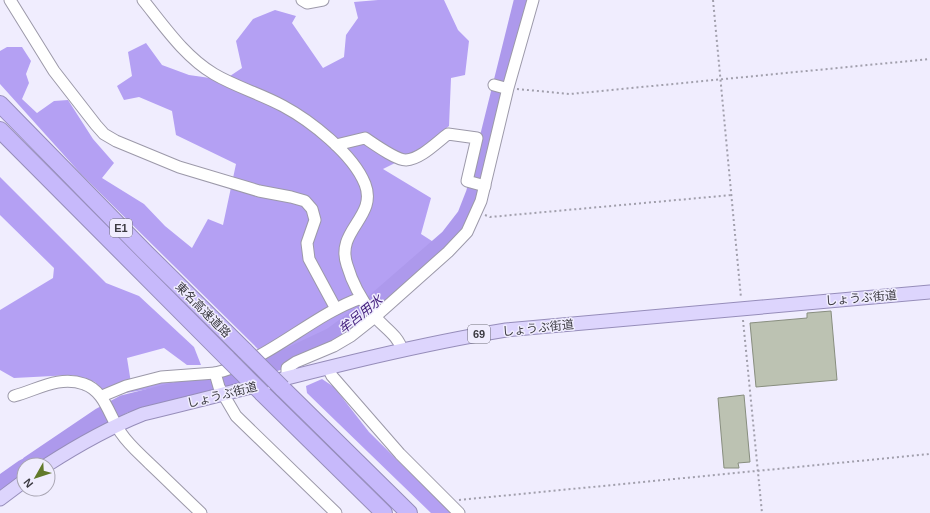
<svg xmlns="http://www.w3.org/2000/svg" width="930" height="513" font-family="Helvetica,'Noto Sans JP',sans-serif">
<style>
.forest{fill:#b4a0f3}
.lines{fill:none;stroke-linecap:round;stroke-linejoin:round}
.river{stroke:#ad99ec;stroke-width:18}
.building{fill:#bcc2b2;stroke:#888e7f}
.minor-casing{stroke:#9c99a9;stroke-width:13}
.major-casing{stroke:#968dba;stroke-width:15}
.highway-casing{stroke:#968dba;stroke-width:18}
.path{stroke:#a19fac;stroke-width:2;stroke-dasharray:2 3;stroke-linecap:butt}
.minor{stroke:#fff;stroke-width:11}
.major{stroke:#ddd5fd;stroke-width:13}
.highway{stroke:#c7b9fb;stroke-width:16}
.highway-bridge-casing{stroke:#968dba;stroke-width:18;stroke-linecap:butt}
.highway-bridge{stroke:#c7b9fb;stroke-width:16}
.labels{text-anchor:middle;stroke-width:3;stroke-linejoin:round;paint-order:stroke}
.shield{fill:#f0edfe;stroke:#71707a;stroke-width:1}
.shield-label{font-size:11px;font-weight:bold;fill:#3b3a41}
.street-label{font-size:12px;fill:#3b3a41;stroke:#f0edfe}
.water-label{font-size:13px;font-style:italic;fill:#401c7b;stroke:#f0edfe}
</style>
<rect width="100%" height="100%" fill="#f0edfe"/>
<g class="forest">
<path d="M378 0H444L458 30 469 41 465 75 451 78 449 126 415 153 383 169 431 198 421 234 435 243C390 281 325 348 266 357L81 174 0 84V51L7 47H22L31 61 26 74 29 83 22 99 37 113 54 101 68 100 93 139 114 163 102 178 144 204 165 226 192 248 208 219 223 225 236 164 176 135 172 111 139 97 124 100 117 86 132 76 128 52 146 43 162 65 189 75 224 80 242 68 236 41 253 19 275 10 296 16 292 23 323 68 344 57 346 35 358 18 354 2Z"/>
<path d="M0 177 106 283 139 296 194 347 201 365H187L164 348 127 358 131 383 166 380 177 384 109 396 95 382 72 375 14 378 0 370V310L53 278 54 268 0 215Z"/>
<path d="M322 379 334 387 369 432 451 513H431L307 393 306 386Z"/>
</g>
<g class="lines">
<g class="river">
<path d="M29 465 100 417 124 404 228 378 282 360 331 337 357 318 449 238 466 216 475 193 523 0"/>
<path d="M0 485 24 468"/>
</g>
</g>
<g class="building">
<path d="M831 311 837 380 756 387 750 323 807 318V313Z"/>
<path d="M744 395 750 462 738 463 739 468H724L718 398Z"/>
</g>
<g class="lines">
<g class="minor-casing">
<g id="minor">
<path d="M10 0 54 71 96 125 104 134 116 141 179 167 259 191 291 197 305 201 312 209 315 220 307 243 309 259 336 309"/>
<path d="M143 0C164 26 185 57 214 74 236 87 261 94 283 106 311 121 353 154 365 184 378 217 335 230 347 265 352 282 361 299 372 313 381 326 398 334 402 350"/>
<path d="M302 0 307 3 323 0"/>
<path d="M494 85 505 88"/>
<path d="M336 145 365 138C374 144 396 160 406 160 421 159 437 142 448 134L477 138 467 181 485 186"/>
<path d="M328 368 332 376 400 454 459 513"/>
<path d="M287 378V368L296 362 334 346 351 336 375 317 448 252 467 232 481 201 508 88 533 0"/>
<path d="M14 396C37 390 59 375 84 384 105 391 109 416 121 433 129 445 140 454 150 464 167 480 184 497 201 513"/>
<path d="M102 396 126 386 161 377 215 373"/>
<path d="M336 513 236 416 219 387 215 373C269 361 310 316 361 298"/>
</g>
</g>
<g class="major-casing">
<g id="major">
<path d="M47 465C78 445 108 428 143 414 264 385 384 350 506 330L930 292"/>
<path d="M0 499 24 481"/>
</g>
</g>
<g class="highway-casing">
<g id="highway">
<path d="M0 104 146 253 245 351"/>
<path d="M0 130 227 358"/>
<path d="M282 388 409 513"/>
<path d="M262 393 384 513"/>
</g>
</g>
<g class="path">
<path d="M713 0 741 298"/>
<path d="M517 89 570 94 930 59"/>
<path d="M485 215 490 217 732 195"/>
<path d="M743 320 762 513"/>
<path d="M459 500 930 454"/>
</g>
<use href="#minor" class="minor"/>
<use href="#major" class="major"/>
<use href="#highway" class="highway"/>
<g class="highway-bridge-casing">
<g id="highway-bridge">
<path d="M245 351 282 388"/>
<path d="M227 358 262 393"/>
</g>
</g>
<use href="#highway-bridge" class="highway-bridge"/>
</g>
<g class="labels">
<g class="shield">
<rect x="110" y="219" width="22" height="18" rx="3"/>
<rect x="468" y="325" width="22" height="18" rx="3"/>
</g>
<g class="shield-label">
<text x="121" y="232">E1</text>
<text x="479" y="338">69</text>
</g>
<g class="street-label">
<text transform="translate(861 298) rotate(-5)" y="4">しょうぶ街道</text>
<text transform="translate(203 310) rotate(45)" y="4">東名高速道路</text>
<text transform="translate(538 328) rotate(-6)" y="4">しょうぶ街道</text>
<text transform="translate(222 395) rotate(-14)" y="4">しょうぶ街道</text>
</g>
<g class="water-label">
<text transform="translate(360 314) rotate(-39)" y="5">牟呂用水</text>
</g>
</g>
<g transform="translate(36 477) rotate(231)"><circle r="19" fill="#f0edfe" stroke="#a8a5b2"/>
<path d="M0-3L7 15L0 10L-7 15Z" fill="#627a2b"/>
<text y="-6" font-size="11" font-weight="bold" text-anchor="middle" fill="#3b3a41">N</text>
</g>
</svg>
